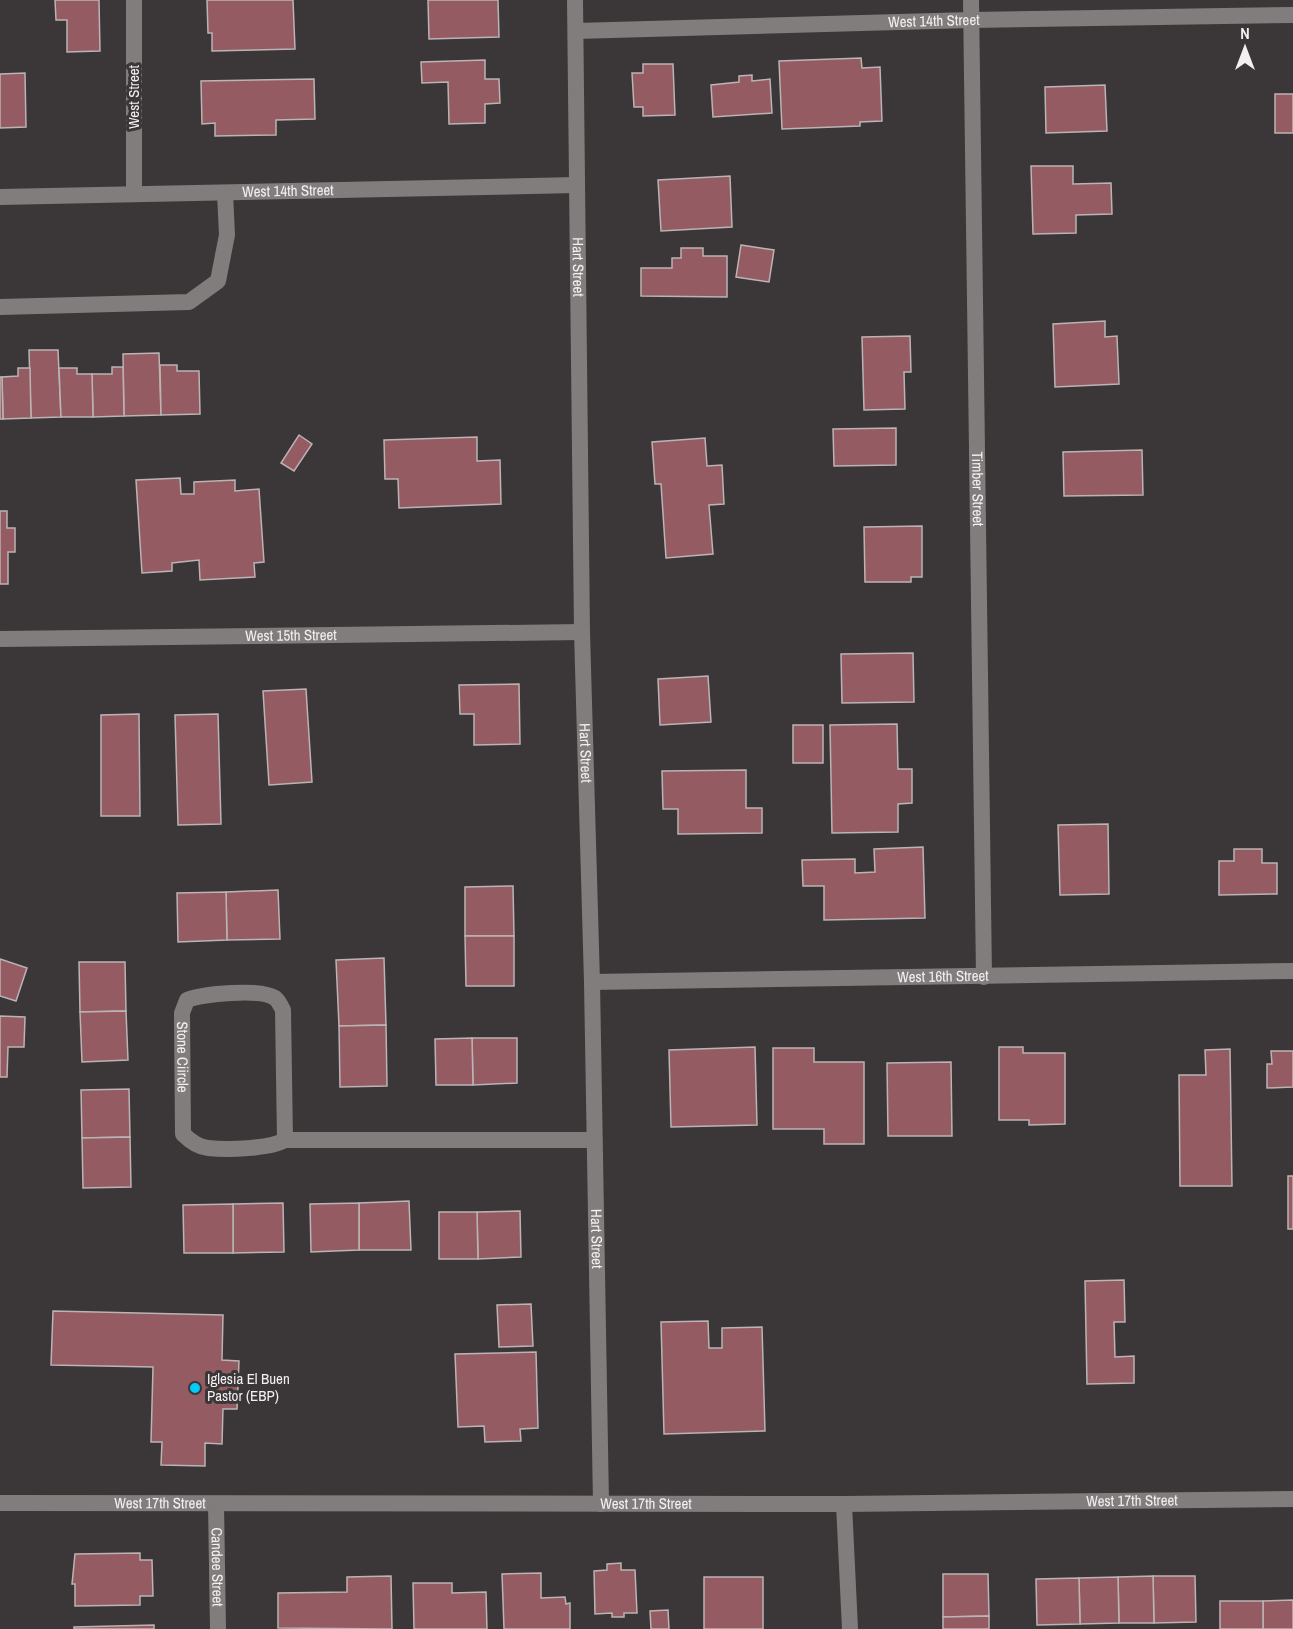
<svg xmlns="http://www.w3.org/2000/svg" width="1293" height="1629" font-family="'Archivo Narrow',sans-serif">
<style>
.building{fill:#955b62;stroke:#bab4b4;stroke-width:1.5}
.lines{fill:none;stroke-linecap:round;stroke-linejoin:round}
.service{stroke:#827d7d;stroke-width:16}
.minor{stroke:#827d7d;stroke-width:16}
.tertiary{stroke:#827d7d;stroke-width:16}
.poi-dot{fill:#02cbf9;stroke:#3b3637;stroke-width:2}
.labels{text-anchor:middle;stroke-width:6;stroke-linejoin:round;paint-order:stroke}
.street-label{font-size:15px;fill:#f2eff0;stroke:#3b3637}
.poi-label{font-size:15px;fill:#f2eff0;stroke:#3b3637;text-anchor:start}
</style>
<rect width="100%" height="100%" fill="#3b3637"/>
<g class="building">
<path d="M55 0H99L100 51 67 52V20H56Z"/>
<path d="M207 0H293L295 49 212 51V33H208Z"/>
<path d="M428 0H498L499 37 429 39Z"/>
<path d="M861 58 862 68 880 67 882 121 860 122V126L782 129 779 61Z"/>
<path d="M485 60V79H499L500 103 485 104V123L449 124 448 82 422 83 421 62Z"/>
<path d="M643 64H673L675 115 643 116V107H634L632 73H643Z"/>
<path d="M25 73 26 127 0 128V74Z"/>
<path d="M752 75V81L770 79 772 113 713 117 711 85 739 82V76Z"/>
<path d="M314 79 315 119 276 120V135L215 136V123L202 124 201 81Z"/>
<path d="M1105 85 1107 131 1046 133 1045 87Z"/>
<rect x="1275" y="94" width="18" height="39"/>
<path d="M1031 166H1073V184L1111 183 1112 214 1076 215V233L1033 234Z"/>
<path d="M730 176 732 227 661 231 658 180Z"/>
<path d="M741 245 774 250 769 282 736 277Z"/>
<path d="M681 248H703V256H727V297L641 296V268H672V258H681Z"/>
<path d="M1105 321V337L1117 336 1119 384 1055 387 1053 324Z"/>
<path d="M910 336 911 372H904L905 409 864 410 862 337Z"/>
<path d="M29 350H58L61 417 31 418Z"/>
<path d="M159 353 161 415 124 416 123 354Z"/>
<path d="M160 365H177V371H199L200 414 161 415Z"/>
<path d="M112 367H123L124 416 93 417 92 374H112Z"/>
<path d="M18 368H30L31 418 3 419 2 377 18 376Z"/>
<path d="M59 368H77V374H92L93 417H61Z"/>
<path d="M0 377H2L3 419H0Z"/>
<path d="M896 428V465L834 466 833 429Z"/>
<path d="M299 435 312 444 294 471 281 463Z"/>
<path d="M477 437V461L500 460 501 504 399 508 398 479H385L384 440Z"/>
<path d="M705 438 707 466 722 465 724 504 709 505 713 554 666 558 661 484H655L652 442Z"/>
<path d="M1142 450 1143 495 1064 496 1063 452Z"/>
<path d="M180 478 181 494H194V482L235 480V491L259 489 264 562 254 563 255 577 200 580 199 560 172 563V571L142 573 136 480Z"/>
<path d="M0 511H7V528H15V552H8V584H0Z"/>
<path d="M922 526V577H911V582H865L864 527Z"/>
<path d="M913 653 914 702 842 703 841 654Z"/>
<path d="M708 676 711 722 660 725 658 679Z"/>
<path d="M519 684 520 744 474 745V714H460L459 685Z"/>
<path d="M306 689 312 782 269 785 263 691Z"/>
<path d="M139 714 140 816H101V715Z"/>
<path d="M218 714 221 824 178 825 175 715Z"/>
<path d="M897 724 898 769H912V803L898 804V832L832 833 830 725Z"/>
<rect x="793" y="725" width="30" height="38"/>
<path d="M746 770V808H762V833L678 834V809H663L662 771Z"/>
<path d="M1108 824 1109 894 1060 895 1058 825Z"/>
<path d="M923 847 925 918 824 920V886H803L802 860 855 859V873L875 872 874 849Z"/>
<path d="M1234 849H1262V863H1277V894L1219 895V861H1234Z"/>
<path d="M513 886 514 936H465V887Z"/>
<path d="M278 890 280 939 227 940 226 892Z"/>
<path d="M226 892 227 940 178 942 177 893Z"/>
<path d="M465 936H514V986H466Z"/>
<path d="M384 958 386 1025 339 1026 336 960Z"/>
<path d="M0 959 27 968 16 1001 0 996Z"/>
<path d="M79 962H125L126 1011 80 1012Z"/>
<path d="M126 1011 128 1060 82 1062 80 1012Z"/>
<path d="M0 1016 25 1017 24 1047H8L7 1077H0Z"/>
<path d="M386 1025 387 1086 340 1087 339 1026Z"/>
<path d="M472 1038H517V1083L473 1085Z"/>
<path d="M472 1038 473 1085H436L435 1039Z"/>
<path d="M755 1047 757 1125 671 1127 669 1050Z"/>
<path d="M999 1047H1023V1053H1065V1124L1029 1125V1120H999Z"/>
<path d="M773 1048H814V1062H864V1144H824V1129H773Z"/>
<path d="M1230 1049 1232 1186H1180L1179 1075H1206L1205 1050Z"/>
<path d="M1271 1051H1293V1087L1267 1088V1064H1272Z"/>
<path d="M951 1062 952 1136H888L887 1063Z"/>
<path d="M129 1089 130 1137 82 1138 81 1090Z"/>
<path d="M130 1137 131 1187 83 1188 82 1138Z"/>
<rect x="1288" y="1176" width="5" height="53"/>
<path d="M409 1201 411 1250H359V1203Z"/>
<path d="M283 1203 284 1252 233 1253V1204Z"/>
<path d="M359 1203V1250L311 1252 310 1204Z"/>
<path d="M233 1204V1253H184L183 1205Z"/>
<path d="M520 1211 521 1257 478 1259 477 1212Z"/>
<path d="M439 1212H477L478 1259H439Z"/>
<path d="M1124 1280 1125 1322H1114L1115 1357 1134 1356V1383L1087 1384 1085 1281Z"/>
<path d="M531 1304 533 1346 499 1347 497 1305Z"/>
<path d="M53 1311 223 1315 222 1360 239 1361 237 1409H223L222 1444 205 1443V1466L161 1465 162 1442H151L153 1367 51 1365Z"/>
<path d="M708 1321 709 1348H722V1328L762 1327 765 1431 664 1434 661 1322Z"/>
<path d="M536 1352 538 1428 520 1429 521 1441 485 1442 484 1426 458 1427 455 1354Z"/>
<path d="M140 1553V1560H152L153 1596H140V1605L75 1606V1584H72L75 1554Z"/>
<path d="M621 1563V1570H635L637 1613H624V1617H612V1613L595 1614 594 1571 607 1570V1564Z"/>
<path d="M541 1573V1598L565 1597 566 1604 570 1603V1629H504L502 1574Z"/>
<path d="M943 1574H988L989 1616 943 1617Z"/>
<path d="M391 1576 392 1629 278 1628V1593L347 1592V1577Z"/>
<path d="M1153 1576H1195L1196 1622 1154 1623Z"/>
<path d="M1153 1576 1154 1623H1119L1118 1577Z"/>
<rect x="704" y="1577" width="59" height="52"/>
<path d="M1118 1577 1119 1623 1080 1624 1079 1578Z"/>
<path d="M1079 1578 1080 1624 1037 1625 1036 1579Z"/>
<path d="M413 1583H452V1593L486 1592 487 1629H414Z"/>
<path d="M1293 1600V1629H1263V1601Z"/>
<rect x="1220" y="1601" width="43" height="28"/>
<path d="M668 1610 669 1629H651L650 1611Z"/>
<path d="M989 1616V1629H943V1617Z"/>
<path d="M154 1625V1629H74V1627Z"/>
</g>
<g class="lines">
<path class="service" d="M0 307 189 302 218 281 227 235 225 193"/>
<g class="minor">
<path d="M134 0V194"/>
<path id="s1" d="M575 0 582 632 592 982 601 1504"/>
<path id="s2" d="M971 0 984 977"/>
<path id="s3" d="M576 31 971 20 1293 15"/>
<path id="s4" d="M0 197 577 185"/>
<path id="s5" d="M0 639 582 632"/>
<path id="s6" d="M592 982 1293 971"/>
<path id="s7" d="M285 1140 283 1010C281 1006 278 1000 275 998 260 988 203 994 187 1000L182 1013 183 1134C190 1141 198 1147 208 1148 227 1150 270 1149 285 1140H594"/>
<path id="s8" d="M216 1504 218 1629"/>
<path d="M844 1504 850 1629"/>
</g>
<path class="tertiary" id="s9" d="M0 1503 844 1504 1293 1499"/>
</g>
<circle class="poi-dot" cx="195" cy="1388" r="6"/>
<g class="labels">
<g class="street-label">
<text dy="5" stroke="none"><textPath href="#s3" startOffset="358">West 14th Street</textPath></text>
<text transform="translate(134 97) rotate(-90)" y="5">West Street</text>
<text dy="5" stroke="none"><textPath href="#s4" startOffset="288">West 14th Street</textPath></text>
<text dy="5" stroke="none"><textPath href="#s1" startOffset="267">Hart Street</textPath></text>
<text dy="5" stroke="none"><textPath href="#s2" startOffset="489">Timber Street</textPath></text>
<text dy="5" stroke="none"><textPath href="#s5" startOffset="291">West 15th Street</textPath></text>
<text dy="5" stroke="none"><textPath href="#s1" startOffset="753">Hart Street</textPath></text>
<text dy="5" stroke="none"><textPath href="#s6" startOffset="351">West 16th Street</textPath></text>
<text dy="5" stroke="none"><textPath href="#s7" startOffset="292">Stone Ciircle</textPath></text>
<text dy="5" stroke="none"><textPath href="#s1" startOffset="1239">Hart Street</textPath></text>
<text dy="5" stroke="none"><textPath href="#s9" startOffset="1132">West 17th Street</textPath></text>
<text dy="5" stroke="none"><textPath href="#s9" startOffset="160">West 17th Street</textPath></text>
<text dy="5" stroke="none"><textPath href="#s9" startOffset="646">West 17th Street</textPath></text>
<text dy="5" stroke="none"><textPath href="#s8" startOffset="63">Candee Street</textPath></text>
</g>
<g class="poi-label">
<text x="207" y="1384">Iglesia El Buen<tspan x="207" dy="17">Pastor (EBP)</tspan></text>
</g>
</g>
<g transform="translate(1245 48)" stroke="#3b3637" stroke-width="4.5" paint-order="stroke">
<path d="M0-4.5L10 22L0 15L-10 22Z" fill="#f2eff0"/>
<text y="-9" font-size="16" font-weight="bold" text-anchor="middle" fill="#f2eff0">N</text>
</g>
</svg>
